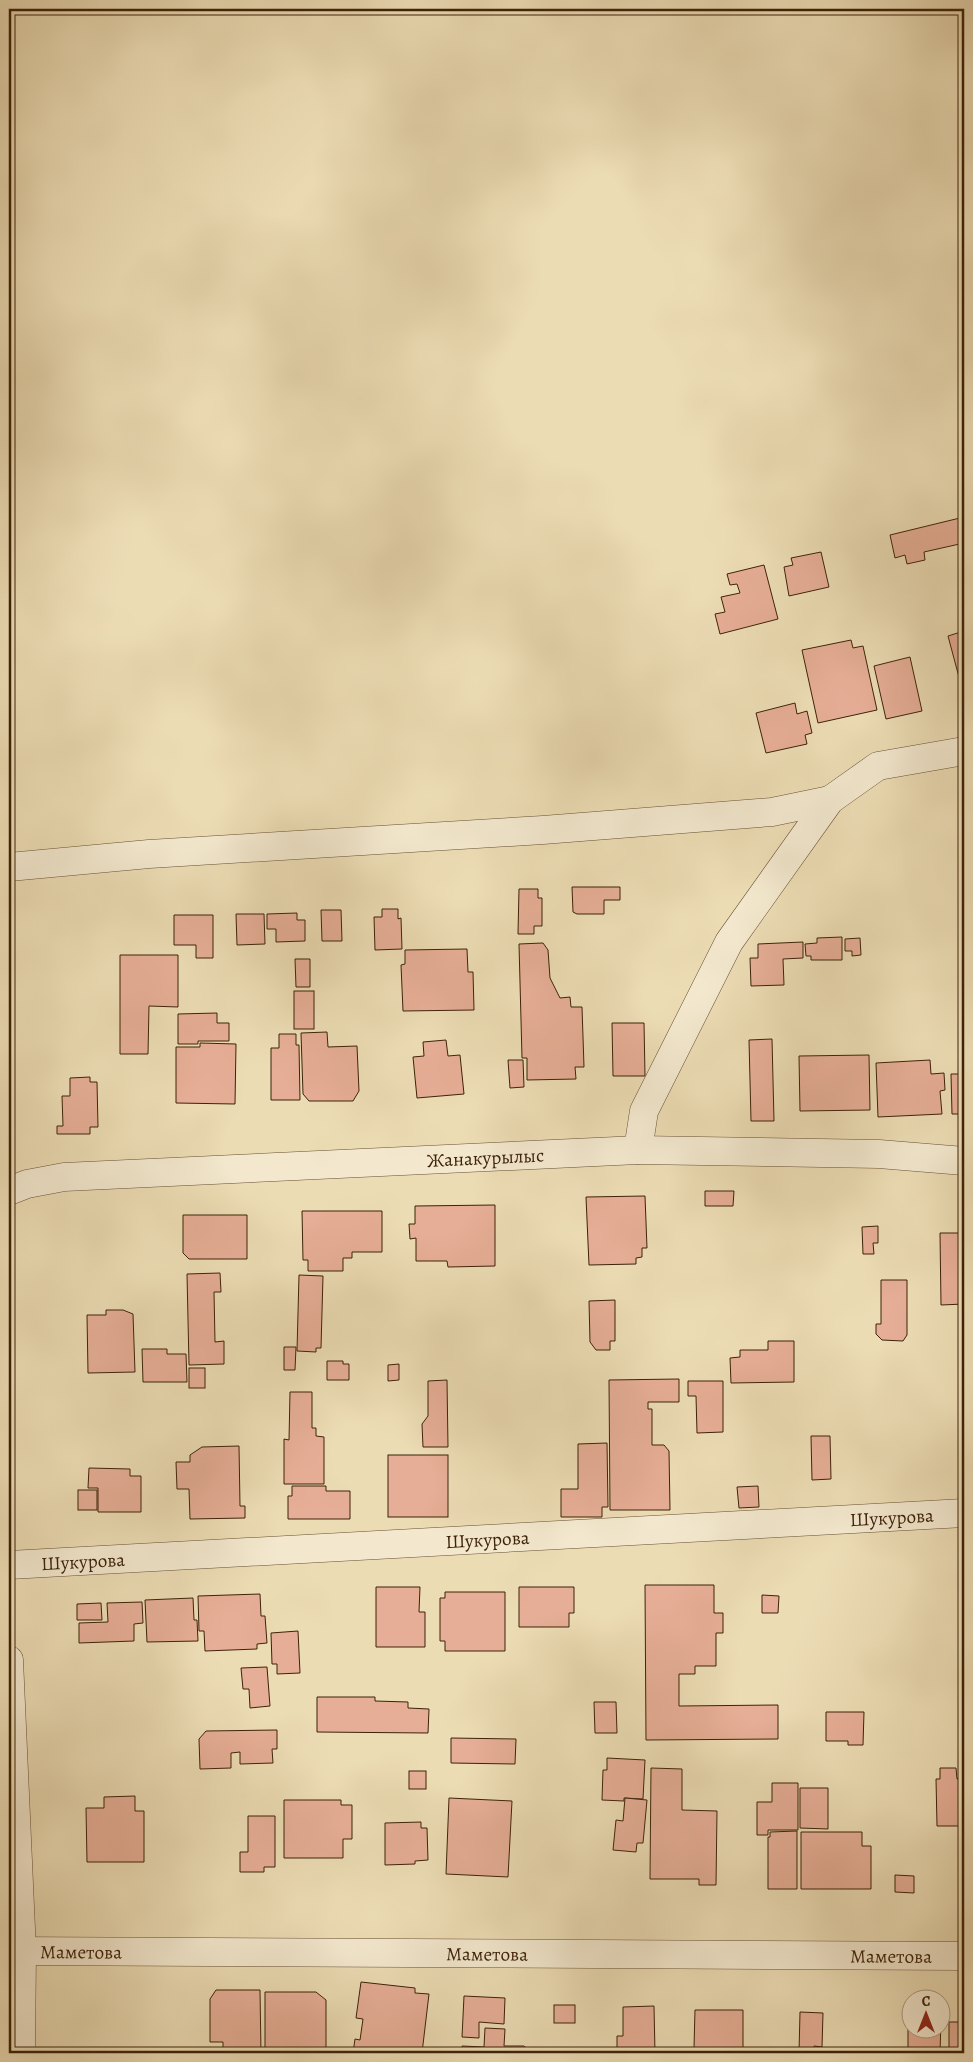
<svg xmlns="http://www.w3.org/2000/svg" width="973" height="2062" font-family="Alegreya,serif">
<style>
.building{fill:#e6ae96;stroke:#3d2209}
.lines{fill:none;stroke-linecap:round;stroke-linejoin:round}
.street-casing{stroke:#695034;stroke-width:29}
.street{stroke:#f3e8ce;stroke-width:28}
.labels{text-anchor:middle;stroke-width:4;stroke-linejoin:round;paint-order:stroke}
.street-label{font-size:19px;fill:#3d2209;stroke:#f3e8ce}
</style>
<rect width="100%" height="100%" fill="#ecdcb4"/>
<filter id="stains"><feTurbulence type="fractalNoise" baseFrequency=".004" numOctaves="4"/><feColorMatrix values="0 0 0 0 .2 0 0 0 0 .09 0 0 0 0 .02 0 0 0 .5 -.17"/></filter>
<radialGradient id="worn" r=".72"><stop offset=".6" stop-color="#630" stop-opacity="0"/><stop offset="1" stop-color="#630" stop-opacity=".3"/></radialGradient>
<g class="building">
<path d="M964 517V543L924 552 925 560 907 564 905 555 895 558 890 535Z"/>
<path d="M821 552 829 587 789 596 784 567 793 565 791 558Z"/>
<path d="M764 565 778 619 720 634 715 614 725 612 721 597 740 593 737 584 730 585 727 574Z"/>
<path d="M964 631V696L948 636Z"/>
<path d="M851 640 853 648 863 646 877 710 818 723 802 650Z"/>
<path d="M910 657 922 711 886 719 874 666Z"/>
<path d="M795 703 797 714 807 711 812 733 805 735 807 744 766 753 756 713Z"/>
<path d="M572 887H620V900H604V914H577L573 912Z"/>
<path d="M519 889H538V898H542V926H534V934H518Z"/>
<path d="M382 909H398V919L401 918 402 949 375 950 374 917H382Z"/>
<path d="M321 910H341L342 941H322Z"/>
<path d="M297 913V920H305V941L276 942V929H267V914Z"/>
<path d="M236 914H264L265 944 237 945Z"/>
<path d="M174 915H213V958H196V945H174Z"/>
<path d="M842 937V960H811V956H806L805 944 817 943V938Z"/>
<path d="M860 938 861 955 852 956V951H845V939Z"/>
<path d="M803 942V958L783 959 784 985 751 986 750 958H758V944Z"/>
<path d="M543 943 548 950 550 978 560 998 570 997 571 1007H582L584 1067H575L576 1079 527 1080V1058H522L519 944Z"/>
<path d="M467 949 468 972H473L474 1010 403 1011 401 965 405 964V950Z"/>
<path d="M120 955H178V1007L149 1006 148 1054H120Z"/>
<path d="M295 959H310V987H296Z"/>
<rect x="294" y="991" width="20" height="38"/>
<path d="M217 1013V1023H229V1041H198V1044H178V1014Z"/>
<path d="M612 1023H644L645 1076H613Z"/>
<path d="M327 1032 328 1047 357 1046 359 1091 353 1101H309L303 1094 301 1033Z"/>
<path d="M279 1034H296V1045H299L300 1100H271V1048H279Z"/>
<path d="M772 1039 774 1121H751L749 1040Z"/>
<path d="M446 1040 448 1056 460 1055 464 1094 417 1098 413 1057 424 1056 423 1042Z"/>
<path d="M200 1043 236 1044 235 1104 176 1103V1047H200Z"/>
<path d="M869 1055 870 1110 800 1111 799 1056Z"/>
<path d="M508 1060H523L524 1087 510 1088Z"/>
<path d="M930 1060 931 1074 944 1073 945 1090 940 1091 942 1114 878 1117 876 1063Z"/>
<path d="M951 1074H964V1114H952Z"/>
<path d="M90 1077V1082H97L98 1127H90V1134H57V1126H63L62 1096H70V1078Z"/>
<path d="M705 1191H734L733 1206H705Z"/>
<path d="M645 1196 647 1248H642V1257L636 1258V1264L589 1265 586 1197Z"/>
<path d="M495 1205V1266L448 1267 447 1261H416V1238L410 1239 409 1224H415V1206Z"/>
<path d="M302 1211H382V1252H352V1258H343V1271H308V1260H303Z"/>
<path d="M183 1215H247V1259H189L183 1253Z"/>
<path d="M878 1226V1243H873L874 1254H863L862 1227Z"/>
<path d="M940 1233H964V1304L941 1305Z"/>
<path d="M220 1273 221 1292H214L215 1342 224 1341V1364L189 1365 187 1274Z"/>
<path d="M299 1275 323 1276 321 1348H316V1352L297 1351Z"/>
<path d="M881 1280H907V1335L903 1341 882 1340 876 1334V1324H881Z"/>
<path d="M615 1300V1341H610V1350H596L590 1342 589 1301Z"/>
<path d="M106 1310H123L133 1314 135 1372 88 1373 87 1315H106Z"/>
<path d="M768 1341H794V1382L731 1383 730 1358 740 1357V1350H768Z"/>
<path d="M284 1347H296L295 1370H284Z"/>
<path d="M142 1349H167V1354H186L187 1382H143Z"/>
<path d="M327 1361H343V1364H349V1380H327Z"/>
<path d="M399 1364V1380L388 1381V1365Z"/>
<rect x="189" y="1368" width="16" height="20"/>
<path d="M679 1379V1402H648V1409H652V1445H664L669 1451 670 1510H610L609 1380Z"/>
<path d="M447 1380 448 1447H423L422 1424 428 1416V1381Z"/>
<path d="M688 1381H723V1432L697 1433 696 1396H688Z"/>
<path d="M290 1392H312V1428H316V1436L324 1437V1484H284V1439L289 1440Z"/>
<path d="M811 1436H830L831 1479 812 1480Z"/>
<path d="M607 1443 608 1507H602V1517H561V1489H578V1444Z"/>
<path d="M239 1446 240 1506H245V1518L190 1519 189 1489H177L176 1462H190V1455L202 1447Z"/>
<rect x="388" y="1455" width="60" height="62"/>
<path d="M89 1468 130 1469V1476H141V1512H98V1488H88Z"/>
<path d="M292 1486H326V1491H350V1519H288V1496H292Z"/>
<path d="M758 1486 759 1507 739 1508 737 1487Z"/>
<rect x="78" y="1490" width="19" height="20"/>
<path d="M645 1585H714V1613H723V1633H716V1666H695V1674H679V1706L778 1705V1739L646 1740Z"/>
<path d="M376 1587H420L419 1612H425V1647H376Z"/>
<path d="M519 1587H574V1613H569V1627H519Z"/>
<path d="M445 1592H505V1651H445V1641H440V1598H445Z"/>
<path d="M260 1594 261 1616H265L267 1643 257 1644V1649L205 1651 204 1631H199L198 1596Z"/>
<path d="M762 1595 779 1596 778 1613H762Z"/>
<path d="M193 1598 194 1620H197L198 1641 147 1642 145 1600Z"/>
<path d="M142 1602 143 1623 134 1624V1641L79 1643V1623L108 1622 107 1603Z"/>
<path d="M101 1603 102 1620H77V1604Z"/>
<path d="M298 1631 300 1673 277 1674V1664H272L271 1633Z"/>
<path d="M267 1667 270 1706 250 1708 249 1689H243L241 1668Z"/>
<path d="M317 1697H375V1701L408 1702V1708L429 1709 428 1733 317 1732Z"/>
<path d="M594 1702H616L617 1733H595Z"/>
<path d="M826 1712H864L863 1745H848V1741H826Z"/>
<path d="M277 1730V1749H272L273 1763 240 1764V1752L231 1753V1768L200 1769 199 1739 206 1731Z"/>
<path d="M451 1738 516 1739 515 1764 451 1763Z"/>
<path d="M607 1758 645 1760 643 1799 624 1798V1801L602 1800 603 1770H607Z"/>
<path d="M651 1768 682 1769V1810L717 1811 716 1885H699V1879H650Z"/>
<path d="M940 1768H956L957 1779H964V1805H961L962 1826H937L936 1779H940Z"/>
<rect x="409" y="1771" width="17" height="18"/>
<path d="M772 1783H798V1830H768V1835H757V1802H772Z"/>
<path d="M800 1788H828V1829L800 1828Z"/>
<path d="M135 1796V1811H144V1862H87L86 1808H104V1797Z"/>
<path d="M449 1798 512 1801 508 1877 446 1874Z"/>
<path d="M625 1798 647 1800 643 1843H637L636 1852 613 1850 616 1820 623 1821Z"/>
<path d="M284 1800H341V1805H352V1839H343V1858H284Z"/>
<path d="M248 1816H275V1867H264V1872H240V1852H248Z"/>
<path d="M421 1822V1828H427L428 1860 415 1861V1864L385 1865V1823Z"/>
<path d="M797 1831V1889H768V1837H770V1832Z"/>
<path d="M801 1832H862V1846H871V1889H801Z"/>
<path d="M895 1875 914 1876V1893L895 1892Z"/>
<path d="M361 1982 415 1988V1993L429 1994 422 2053H353L355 2039 360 2040 363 2019 356 2018Z"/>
<path d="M216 1990H260L261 2053H223V2042H210V1999Z"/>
<path d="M265 1992H316L326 2000V2050H288V2052H297V2053H265Z"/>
<path d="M464 1996 505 1998 504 2024 479 2022V2038L462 2037Z"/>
<rect x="554" y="2005" width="21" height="18"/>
<path d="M654 2006 655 2053H617V2036H623V2007Z"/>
<path d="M695 2010H743V2049L728 2048V2053H704V2048H694Z"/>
<path d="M800 2012 823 2013 822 2047 814 2046V2053H799Z"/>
<path d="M908 2019H910V2030H940L941 2020 940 2053H908Z"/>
<rect x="949" y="2022" width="15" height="31"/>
<path d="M485 2028 505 2029 504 2046H524L532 2053H462V2046L484 2047Z"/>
</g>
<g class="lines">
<g class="street-casing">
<g id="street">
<path d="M9 867 149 854 543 830 772 812 830 800"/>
<path d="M638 1150 644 1111 729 942 830 800 878 766 964 751"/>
<path id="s1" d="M9 1191 27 1184 64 1177 638 1150 879 1154 964 1161"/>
<path id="s2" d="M9 1565 964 1513"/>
<path d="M9 1660 22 1951 21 2053"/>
<path id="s3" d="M9 1951 964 1956"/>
</g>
</g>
<use href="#street" class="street"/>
</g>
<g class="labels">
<g class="street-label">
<text dy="7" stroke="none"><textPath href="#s1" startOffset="479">Жанакурылыс</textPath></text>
<text dy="7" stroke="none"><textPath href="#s2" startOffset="884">Шукурова</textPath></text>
<text dy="7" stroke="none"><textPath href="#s2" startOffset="479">Шукурова</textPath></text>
<text dy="7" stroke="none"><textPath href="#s2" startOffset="74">Шукурова</textPath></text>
<text dy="7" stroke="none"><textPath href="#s3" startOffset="72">Маметова</textPath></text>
<text dy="7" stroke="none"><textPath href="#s3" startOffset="478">Маметова</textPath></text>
<text dy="7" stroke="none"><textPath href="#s3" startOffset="882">Маметова</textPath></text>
</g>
</g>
<rect width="973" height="2062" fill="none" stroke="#ecdcb4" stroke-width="30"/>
<rect x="10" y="10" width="953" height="2042" fill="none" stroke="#3d2209" stroke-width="2.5"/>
<rect x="15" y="15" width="943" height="2032" fill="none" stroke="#3d2209"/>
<g transform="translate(926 2014)"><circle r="24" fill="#f3e8ce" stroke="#aa997f"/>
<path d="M0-4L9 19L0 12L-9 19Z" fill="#8f2418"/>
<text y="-8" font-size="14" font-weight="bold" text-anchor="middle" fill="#3d2209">С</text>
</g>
<rect width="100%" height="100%" filter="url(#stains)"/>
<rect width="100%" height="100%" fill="url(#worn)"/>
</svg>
